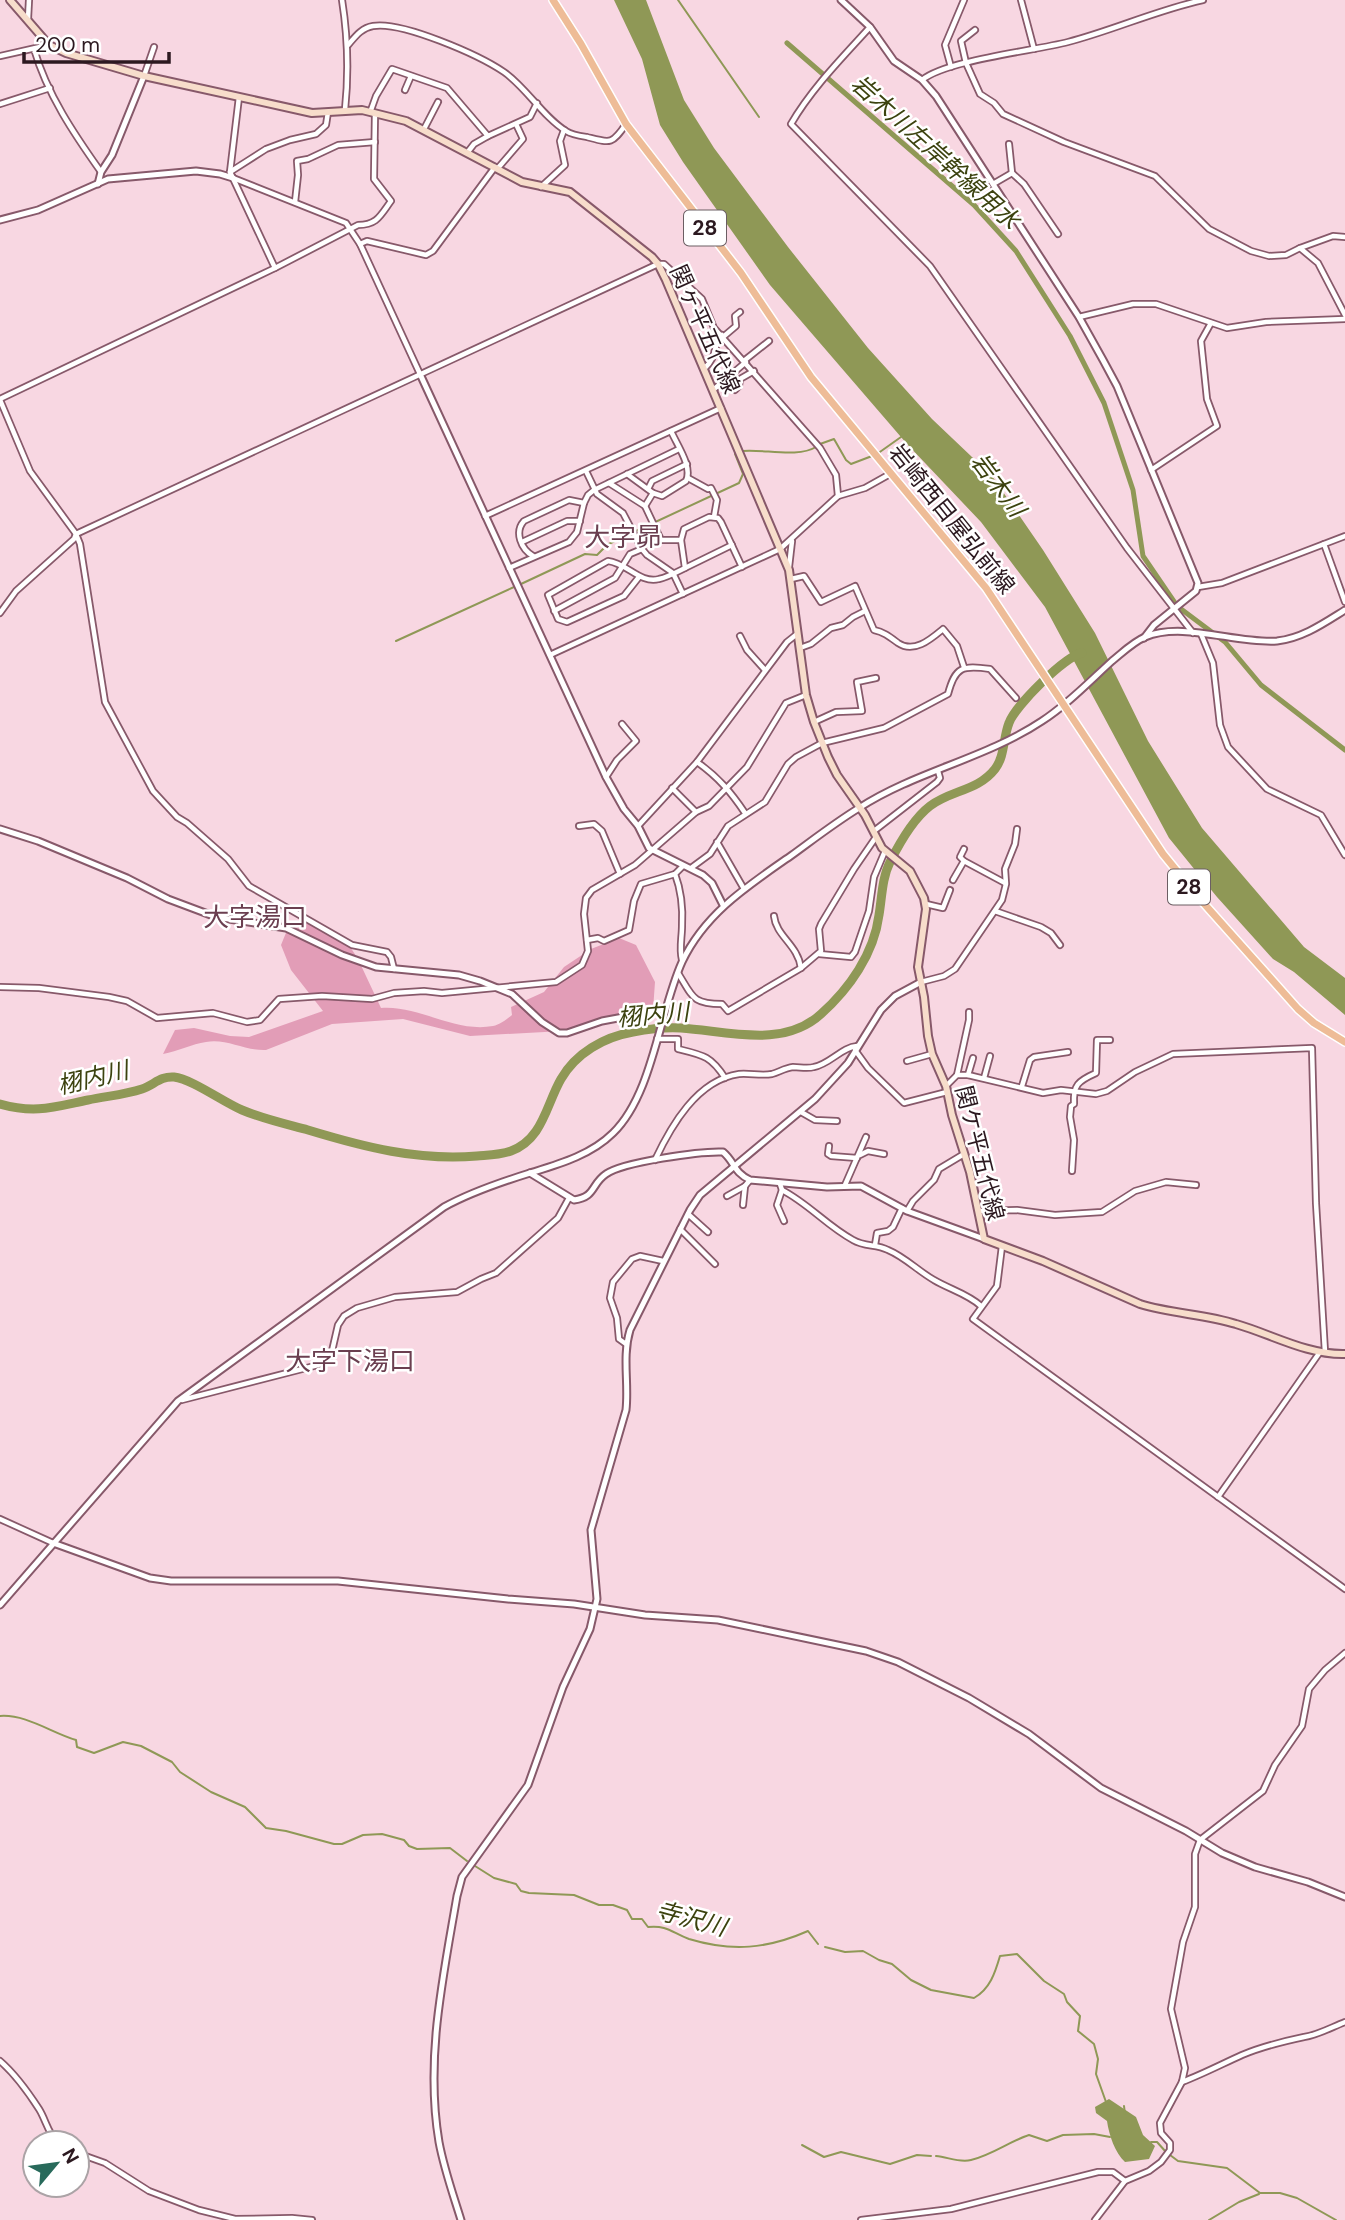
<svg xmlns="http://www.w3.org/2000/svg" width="1345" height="2220" font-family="'DM Sans','Noto Sans JP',sans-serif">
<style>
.forest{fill:#e29db7}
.water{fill:#8f9856}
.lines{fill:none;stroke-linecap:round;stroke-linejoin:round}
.stream{stroke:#8f9856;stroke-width:2}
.canal{stroke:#8f9856;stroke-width:5}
.river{stroke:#8f9856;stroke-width:9}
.minor-casing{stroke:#87596a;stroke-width:8}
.tertiary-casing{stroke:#87596a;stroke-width:9}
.secondary-casing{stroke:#87596a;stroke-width:10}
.primary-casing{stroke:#fff;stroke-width:10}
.minor{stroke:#fff;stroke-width:4.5}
.tertiary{stroke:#fff;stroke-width:5}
.secondary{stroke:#f7ddcb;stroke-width:6}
.primary{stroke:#eebc97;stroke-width:7}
.labels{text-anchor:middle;stroke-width:5;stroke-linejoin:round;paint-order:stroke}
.shield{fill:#fff;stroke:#6b5e63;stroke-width:2}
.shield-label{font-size:21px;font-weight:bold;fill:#2c1920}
.street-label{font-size:23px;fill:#2c1920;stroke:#fff}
.water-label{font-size:24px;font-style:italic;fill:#3c420f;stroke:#fff}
.quarter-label{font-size:26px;fill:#6b3f50;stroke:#fff}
</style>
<rect width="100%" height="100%" fill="#f8d7e2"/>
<path class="forest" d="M290 923H315L345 939 358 959 381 1008C419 1005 454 1033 493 1026 500 1025 507 1019 512 1015L511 1007 544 992 564 967 591 949 619 938 636 945 655 982 653 1010 563 1031 470 1036 403 1019 332 1024 266 1050C245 1051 226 1038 206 1042 192 1044 178 1051 163 1054L175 1030 194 1028 230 1036 249 1037 323 1011 291 970 281 945Z"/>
<g class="water">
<path d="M614 0H646L684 100 714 148 788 247 868 348 932 419 992 476 1043 550 1095 633 1148 741 1202 828 1304 947 1345 978V1015L1294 972 1273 959 1217 897 1169 838 1045 607 981 522 907 444 770 285 683 162 660 125 642 59Z"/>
<path d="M1109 2099 1136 2117 1143 2135 1155 2146 1149 2159 1125 2162C1115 2153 1109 2135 1107 2121L1096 2113 1095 2107Z"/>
</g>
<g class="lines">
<g class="stream">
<path d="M678 0 759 117"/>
<path d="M820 444 834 439 846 460 851 464 872 456"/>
<path d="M743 451C764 449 798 458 816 447"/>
<path d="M877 454 901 437"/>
<path d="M636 531 739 483 743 474 735 454 737 453"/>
<path d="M521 584 585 554 597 555 607 545 630 533"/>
<path d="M396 641 514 587"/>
<path d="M0 1716C26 1714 52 1733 76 1740L77 1747 94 1753 123 1742 141 1746 172 1762 180 1772 211 1792 245 1807 266 1828 286 1831 334 1844H342L363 1835 382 1834 404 1840 409 1846 417 1849 450 1848 467 1861"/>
<path d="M475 1866 494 1878 516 1884 521 1891 529 1893 574 1895 599 1905H613L627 1910 632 1919H642L648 1927C668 1925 672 1933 689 1939 732 1952 767 1949 808 1931L818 1944"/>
<path d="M825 1947 845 1952 863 1951 879 1960 892 1964 911 1980 931 1990 974 1998C990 1989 995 1973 1000 1956L1017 1954 1044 1981 1064 1994 1067 2002 1080 2016 1078 2031 1094 2044 1098 2059 1096 2074 1106 2102"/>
<path d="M1124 2106 1125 2114"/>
<path d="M1151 2142H1157L1166 2152"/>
<path d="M802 2145 824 2157 841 2152 890 2164 917 2155 931 2156"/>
<path d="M1170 2155 1178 2161 1227 2168 1260 2193H1280L1297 2198 1336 2220"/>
<path d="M936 2156C948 2157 959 2163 971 2160 992 2155 1010 2141 1029 2135L1047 2141 1063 2135 1094 2134 1110 2137"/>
<path d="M1209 2220 1239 2202 1259 2194"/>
</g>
<g class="canal">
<path d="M787 43 974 205 1016 251 1070 336 1104 403 1133 490 1143 556 1175 603"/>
<path d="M1181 609 1225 642 1261 685 1345 750"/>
</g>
<path class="river" d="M0 1104C35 1114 54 1107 88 1100 106 1096 124 1095 142 1089 154 1085 160 1076 174 1077 192 1079 223 1102 242 1110 263 1119 286 1124 308 1130 364 1147 418 1161 477 1156 489 1155 500 1155 511 1151 543 1139 546 1105 561 1079 576 1053 604 1037 633 1032 649 1029 666 1027 681 1028 727 1031 783 1049 821 1014 849 989 874 954 879 915 882 897 882 878 890 862 900 842 913 819 930 806 951 790 978 791 995 769 1005 756 1003 738 1009 723 1015 706 1065 656 1082 653"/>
<g class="minor-casing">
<g id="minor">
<path d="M342 0C348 38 349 72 345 110"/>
<path d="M1021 0 1034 49"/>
<path d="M28 19 29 0"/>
<path d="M870 27C842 58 812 88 791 124L930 266 1127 548 1193 633"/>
<path d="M975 30 961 41 966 63 980 94 994 103 1003 114 1064 142 1155 176 1209 229 1251 251 1269 256 1286 255 1300 248 1318 263 1345 315"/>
<path d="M348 45C355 37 361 28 373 26 402 21 479 55 504 72 526 87 543 117 566 131 572 135 580 136 587 137 610 143 612 145 626 124"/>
<path d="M34 49C47 94 74 134 101 172"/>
<path d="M0 56 49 45"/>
<path d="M951 67 945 45 964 0"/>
<path d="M144 76 154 47"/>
<path d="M922 80C947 60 1033 51 1068 42 1114 30 1157 10 1203 0"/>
<path d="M405 90 411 76"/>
<path d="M239 97 230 172 275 268"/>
<path d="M0 104 50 88"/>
<path d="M371 110 376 96 392 69 447 88 488 136 474 144 467 153"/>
<path d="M424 129 438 102"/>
<path d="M488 136 530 117 537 103"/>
<path d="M1009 144 1012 173 1024 184 1058 234"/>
<path d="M498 168 523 139 516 124"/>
<path d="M230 172 266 149 290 140 316 134 326 125 328 112"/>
<path d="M233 178 346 223 360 244 420 374"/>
<path d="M993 184 1012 173"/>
<path d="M541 187 565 165 560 141 564 130"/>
<path d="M295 202 298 175 297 161 308 159 338 145 375 142"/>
<path d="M360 244 367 241 426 255 433 251 495 167"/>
<path d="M1300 248 1333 236 1345 237"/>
<path d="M1079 317 1133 304H1156L1227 328 1266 322 1345 319"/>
<path d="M723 337 736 326 735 316 740 312"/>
<path d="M745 360 769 341"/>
<path d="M704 369C719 355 712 345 722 335"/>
<path d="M713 390 746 362"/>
<path d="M735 390 739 386 740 379 754 371"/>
<path d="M0 399 275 268 358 225C377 225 380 216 391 201L374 179 375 113"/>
<path d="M0 400 30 471 76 534 80 544 105 702 153 791 177 817 187 823 228 859 249 886 352 945 387 952 391 957 394 969"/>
<path d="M1151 470 1217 426 1207 399 1201 341 1211 323"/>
<path d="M586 471 597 494 623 513 642 549 647 555 673 573 683 594"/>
<path d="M627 474 653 493 662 496 686 481C693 467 677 445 671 431"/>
<path d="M688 478 708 489 711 488 717 500 714 517"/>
<path d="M609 483 645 506 661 540H681"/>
<path d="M648 489 652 481 687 464"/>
<path d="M838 496 865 488 890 474"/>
<path d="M645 506 653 493"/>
<path d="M485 516 721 408"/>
<path d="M522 542 567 521H580"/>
<path d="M1324 544 1345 602"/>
<path d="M533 556C521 549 514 532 524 521L569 500 584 503 588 495 594 490 679 449"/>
<path d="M789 567 792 541"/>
<path d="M509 568 569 542 577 532 584 503"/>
<path d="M685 568 732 545"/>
<path d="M639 577 624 596 567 622 558 619 548 595 608 561C627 563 640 584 659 579 668 577 677 572 685 568L681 540 684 529 709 517 718 518 721 522 742 567"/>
<path d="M791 579 804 576 821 602 855 586 874 630C884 632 890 637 898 643 914 654 931 639 943 629L957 646 964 667"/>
<path d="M1198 587 1222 583 1345 536"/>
<path d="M554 611 615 578 630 554 642 549"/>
<path d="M0 613 16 591 74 539 76 534 658 264H664L702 299 714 328 820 448 836 475 838 496 780 549 550 655"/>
<path d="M1201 634 1213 663 1220 725 1228 747 1267 789 1321 815 1345 855"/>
<path d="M740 636 747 650 765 670"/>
<path d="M800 648 811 644 831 628 843 625 853 617 865 611"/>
<path d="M814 722 836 712 862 711 857 682 876 678"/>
<path d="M697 762C718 777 731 792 745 813"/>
<path d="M606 777 617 760 636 741 622 724"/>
<path d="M672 788 696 812"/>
<path d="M579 826 594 824 602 831 620 874"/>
<path d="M638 826 697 762 787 642 797 634"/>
<path d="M874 831 937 782 940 778 938 771"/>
<path d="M717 842 744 889"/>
<path d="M964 861 1005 883"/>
<path d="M691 868 710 854 728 826 765 802 788 764 796 757 822 743 884 728 948 694C955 667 962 665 990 669L1016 698"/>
<path d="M953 880 964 861 960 857 964 849"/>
<path d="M926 904 943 908 950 890"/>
<path d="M995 911 1041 927 1051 933 1060 945"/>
<path d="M774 916C776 936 798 945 801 968"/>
<path d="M587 940 598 938 604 941 629 930 634 901 641 884 675 874"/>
<path d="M819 954 851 957 855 952 869 911 874 877 885 851"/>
<path d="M682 960C679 948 682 938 682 926 683 909 681 890 675 874L683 866"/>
<path d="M678 973C693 997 692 1004 722 1004L728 1011 801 968 821 951 819 929 821 924 854 869 876 837"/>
<path d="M921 982 944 976 955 969 1002 900 1006 884 1005 869 1015 844 1017 829"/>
<path d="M0 987 39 988 109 997 127 1001 157 1018 213 1013 247 1022 260 1020 279 999 322 996 372 999 394 993 424 991 442 993 556 982 582 965 588 951 584 914 586 898 592 890 635 865 696 812 709 806 747 767 786 703 806 695"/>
<path d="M657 1039H678V1049C703 1055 711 1056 725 1078"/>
<path d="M855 1050 868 1068 904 1103 947 1092"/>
<path d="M907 1061 932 1054"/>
<path d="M957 1075 969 1020V1012"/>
<path d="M968 1075 973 1058"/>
<path d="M984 1078 990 1056"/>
<path d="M946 1086 957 1075H968L1043 1093 1061 1090 1096 1094 1107 1091 1135 1072 1173 1054 1312 1048 1316 1203 1325 1352"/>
<path d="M1022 1086 1030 1060 1034 1057 1068 1052"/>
<path d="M801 1112 815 1120 837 1121"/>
<path d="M829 1146 828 1154 831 1156 857 1158"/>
<path d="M860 1155 868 1151 884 1154"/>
<path d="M655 1160C671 1126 697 1080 739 1074 750 1073 761 1076 772 1074 779 1072 785 1068 793 1067 800 1067 807 1069 814 1067 830 1064 842 1047 857 1046"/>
<path d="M1072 1171 1074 1140 1070 1117 1071 1106 1074 1104C1073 1085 1078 1081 1096 1073L1097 1040H1110"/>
<path d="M780 1184 782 1190C809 1204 827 1226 853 1240 865 1247 876 1244 888 1250 905 1257 918 1271 934 1280 949 1289 968 1294 981 1306"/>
<path d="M845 1185 866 1137"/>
<path d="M782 1190 777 1205 784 1221"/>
<path d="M727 1196 745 1186 750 1180"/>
<path d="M743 1205 745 1186"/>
<path d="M907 1211 913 1201 934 1180 939 1169 964 1154"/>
<path d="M979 1211 1017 1210 1055 1215 1102 1212 1135 1191 1166 1182 1196 1185"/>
<path d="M688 1214 708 1232"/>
<path d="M680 1229 715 1264"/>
<path d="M875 1245 877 1233 888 1231 893 1227 902 1208"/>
<path d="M1002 1246 997 1286 973 1319 1345 1589"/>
<path d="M626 1344 619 1339 617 1318 610 1298 613 1282 632 1259 640 1256 663 1261"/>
<path d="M182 1400 318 1365 328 1359 332 1351 338 1325 344 1316 357 1308 395 1297 457 1292 481 1279 496 1273 558 1218 569 1198"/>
<path d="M1218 1497 1320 1352"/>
<path d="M0 1519 53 1543"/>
<path d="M0 2061C15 2074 28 2092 39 2109 46 2120 48 2134 58 2143"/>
<path d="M1182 2082C1203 2074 1222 2064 1242 2055 1261 2047 1285 2041 1304 2037 1318 2035 1332 2027 1345 2022"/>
<path d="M77 2153 105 2163 149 2191 199 2210 235 2219 292 2218 312 2220"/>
<path d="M861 2220 951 2209 1098 2172H1113L1125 2181"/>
<path d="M1095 2220 1125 2181 1149 2171 1161 2162 1170 2150V2143L1161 2133 1160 2123 1182 2082 1185 2068 1171 2009 1183 1942 1195 1907V1854L1200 1840 1263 1791 1275 1765 1302 1726 1309 1689 1325 1670 1345 1653"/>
</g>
</g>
<g class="tertiary-casing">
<g id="tertiary">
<path d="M841 0 870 27 894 61 922 80 936 96 1079 317 1103 360 1117 386 1198 583 1196 591 1154 625 1144 638"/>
<path d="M98 184 101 172 112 155 144 76"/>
<path d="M0 220 38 210 108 179 196 171 220 174 233 178"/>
<path d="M420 374 606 777 624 809 638 826 649 848 703 875 712 883 723 905"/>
<path d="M0 829 38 841 127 878 168 899 216 917 286 928 342 955 376 967 459 975 480 981 512 994 542 1022 559 1033H567L602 1021 666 1009"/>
<path d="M530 1173 574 1200C596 1197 591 1184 606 1174 623 1162 701 1151 723 1152 735 1162 733 1172 750 1180L827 1187 861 1186 907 1211 984 1239"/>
<path d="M53 1543 150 1578 171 1581H338L508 1599 574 1604 645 1615 718 1620 866 1651 898 1662 969 1698 1029 1734 1101 1788 1186 1831 1222 1853 1255 1867 1308 1882 1345 1897"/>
<path d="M0 1605 178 1401 444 1207C471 1192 501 1182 530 1173 559 1164 591 1155 613 1133 653 1094 659 1013 682 962 705 913 749 885 792 855 814 839 836 822 859 808 916 771 985 759 1042 721 1067 705 1090 681 1112 661 1122 653 1133 642 1145 637 1183 621 1236 644 1277 641 1303 638 1324 623 1345 610"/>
<path d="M461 2220C453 2194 444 2169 439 2142 425 2059 443 1978 457 1896L462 1877 528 1785 563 1687 590 1629 597 1599 591 1530 626 1410C629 1383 622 1357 630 1330L690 1210 700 1195 815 1099 848 1063 881 1010 895 996 921 982"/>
</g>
</g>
<g class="secondary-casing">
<path id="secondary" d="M10 0 49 45 66 53 144 76 312 113 362 110 406 121 522 182 570 192 652 257 658 264 666 280 789 570 806 695 814 722 828 757 837 775 865 815 882 848 910 871 924 898 926 909 918 967 924 997 928 1036 932 1054 946 1086 952 1115 970 1172 984 1239 1043 1261 1140 1304C1172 1314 1205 1314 1236 1324 1271 1334 1307 1355 1345 1354"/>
</g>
<g class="primary-casing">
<path id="primary" d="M553 0 581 44 626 124 741 273 811 377 986 588 1163 854 1199 898 1298 1009 1314 1023 1345 1042"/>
</g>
<use href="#minor" class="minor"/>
<use href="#tertiary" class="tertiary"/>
<use href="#secondary" class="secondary"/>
<use href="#primary" class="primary"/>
</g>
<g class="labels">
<g class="shield">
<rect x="684" y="210.5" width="42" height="35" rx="5"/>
<rect x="1168" y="869.5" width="42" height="35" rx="5"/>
</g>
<g class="shield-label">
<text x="705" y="235">28</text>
<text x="1189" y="894">28</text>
</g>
<g class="street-label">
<text transform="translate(705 329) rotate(66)" y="8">関ヶ平五代線</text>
<text transform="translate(952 519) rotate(51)" y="8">岩崎西目屋弘前線</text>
<text transform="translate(980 1153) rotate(76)" y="8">関ケ平五代線</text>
</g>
<g class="water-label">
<text transform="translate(935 152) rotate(42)" y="8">岩木川左岸幹線用水</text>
<text transform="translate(998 485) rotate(53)" y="8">岩木川</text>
<text transform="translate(653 1015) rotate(-5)" y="8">栩内川</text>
<text transform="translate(93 1078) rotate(-13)" y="8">栩内川</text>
<text transform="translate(691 1919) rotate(15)" y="8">寺沢川</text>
</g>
<g class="quarter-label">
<text x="623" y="546">大字昴</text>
<text x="255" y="926">大字湯口</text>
<text x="350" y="1370">大字下湯口</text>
</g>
</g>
<g transform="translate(56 2164) rotate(61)"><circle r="33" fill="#ffffff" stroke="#aba3a6" stroke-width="2"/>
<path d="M0-5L12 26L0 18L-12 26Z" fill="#286a5b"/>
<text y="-10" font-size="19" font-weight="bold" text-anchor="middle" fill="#2c1920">N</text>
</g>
<path d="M24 52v10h145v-10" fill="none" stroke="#2c1920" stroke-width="3.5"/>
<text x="35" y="52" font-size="21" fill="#2c1920" stroke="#ffffff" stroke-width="5" paint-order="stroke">200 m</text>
</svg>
